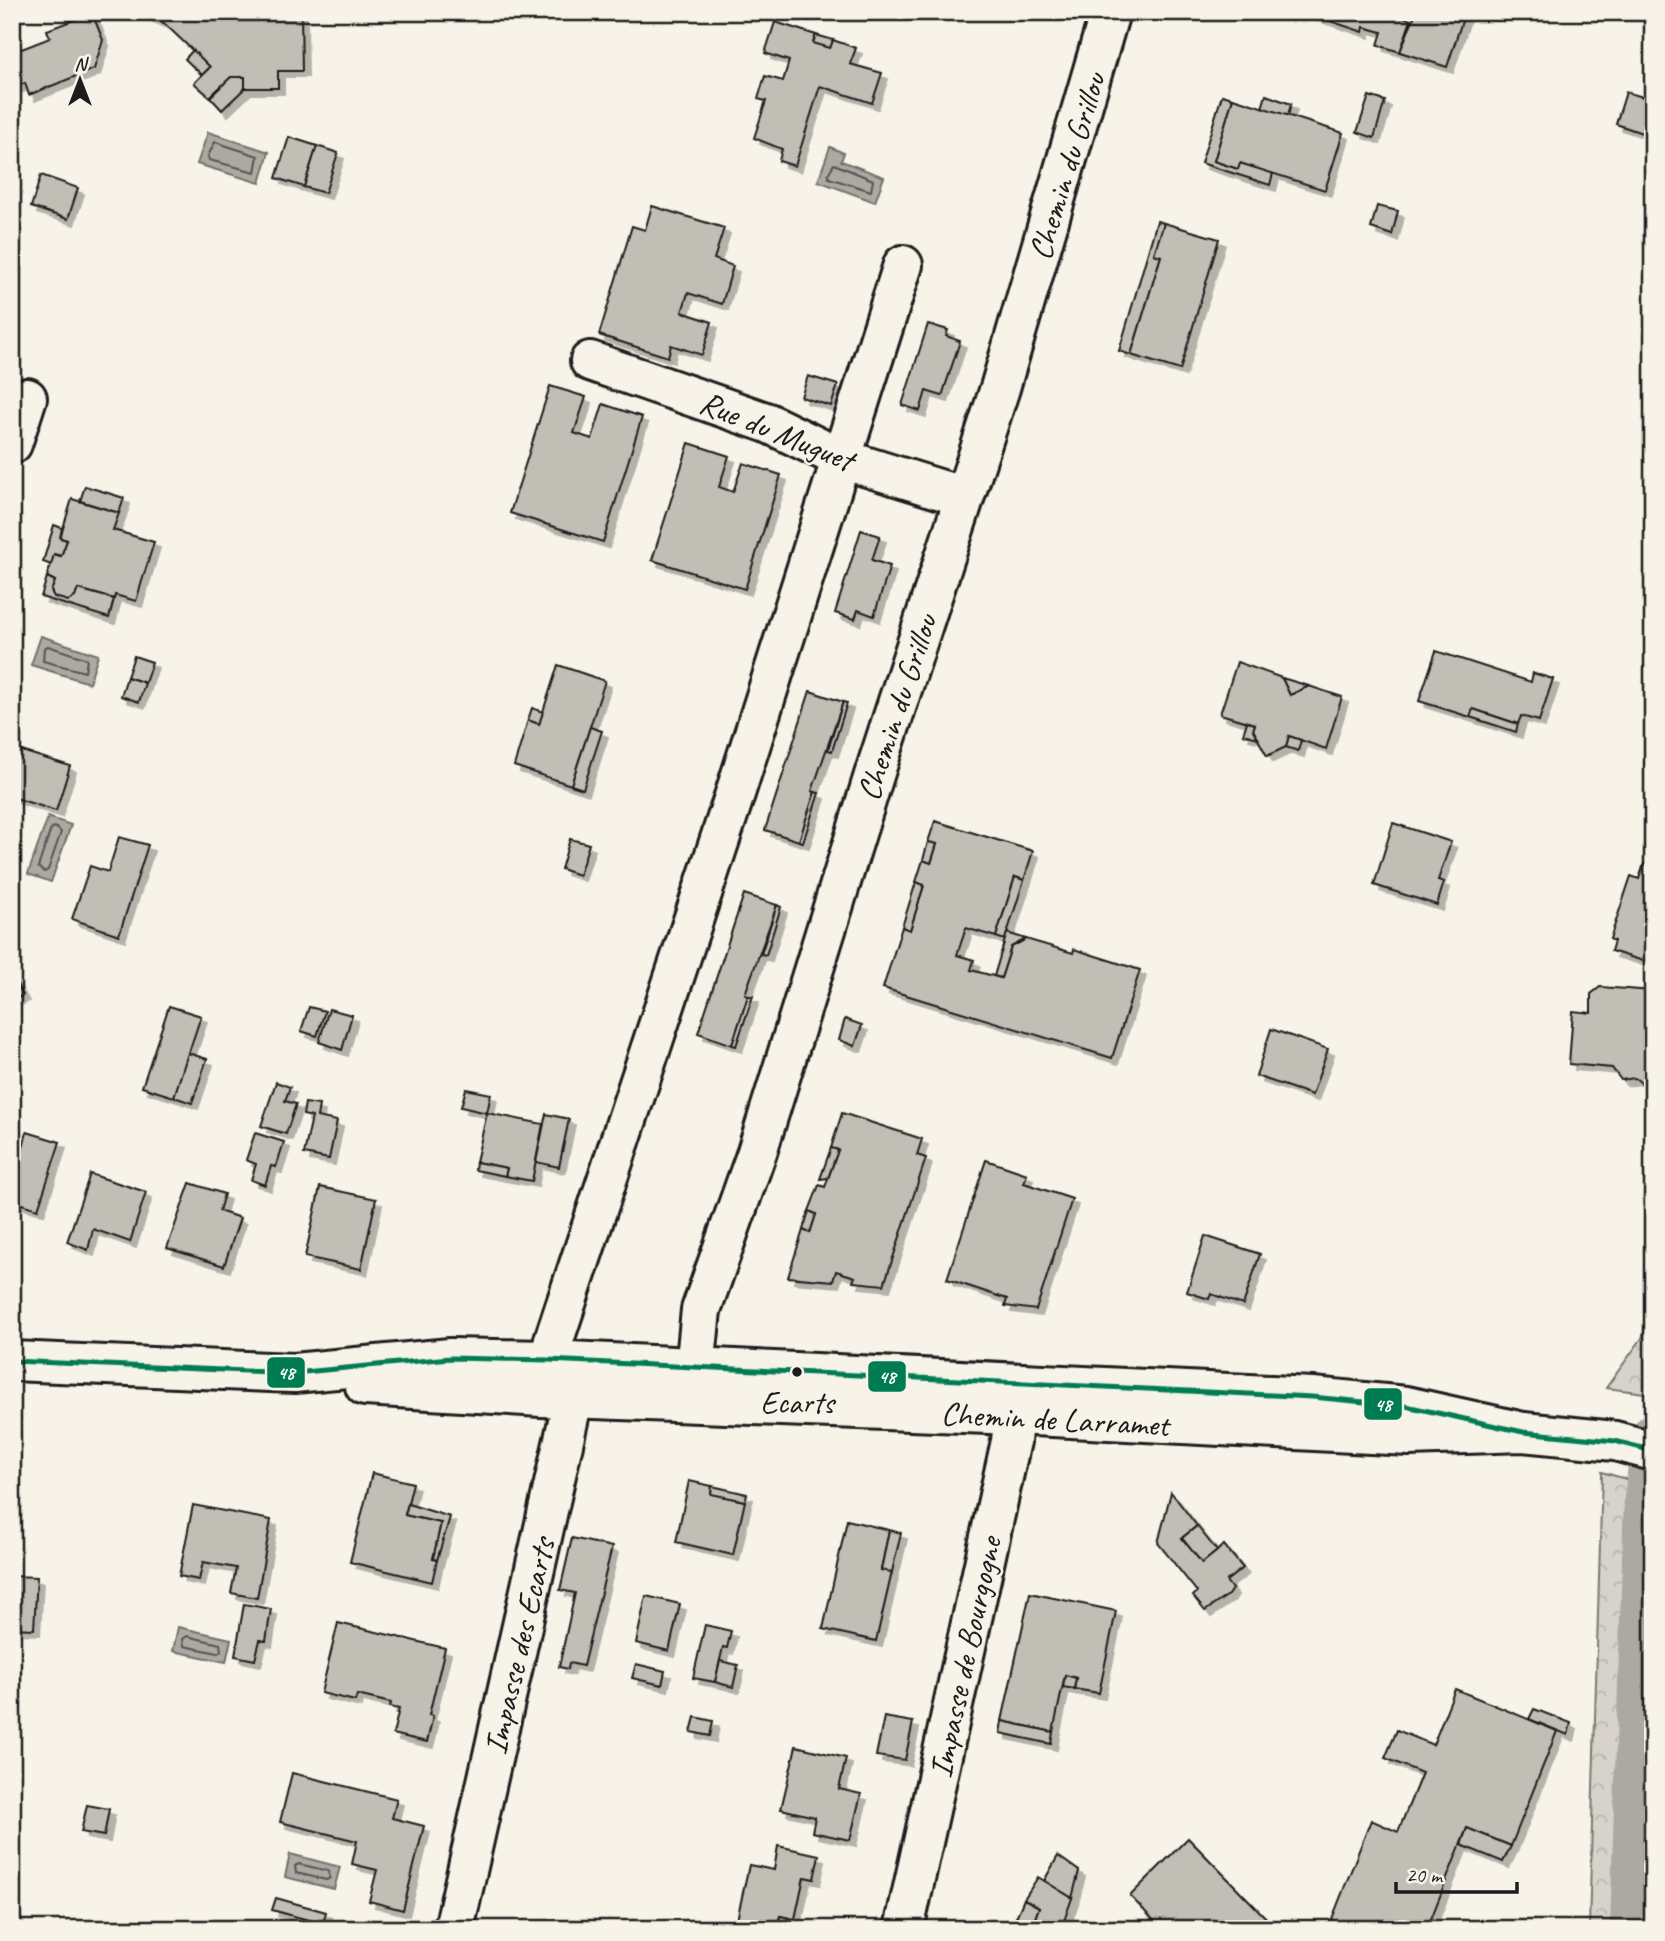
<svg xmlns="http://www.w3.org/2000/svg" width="1665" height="1941" font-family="Caveat,sans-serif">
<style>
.forest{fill:url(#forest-crowns);stroke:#7a7874;stroke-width:2}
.water{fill:#aca9a2;stroke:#72716c;stroke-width:2}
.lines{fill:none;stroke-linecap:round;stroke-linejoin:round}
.shore{stroke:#565452;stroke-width:2}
.canal{stroke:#aca9a2;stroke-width:42}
.building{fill:#c0beb5;stroke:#1c1c1c;stroke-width:2;filter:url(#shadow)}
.minor-casing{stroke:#1c1c1c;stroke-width:44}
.major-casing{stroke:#1c1c1c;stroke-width:44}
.minor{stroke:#f7f3e8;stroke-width:38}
.major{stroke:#f7f3e8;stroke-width:38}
.bus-1-casing{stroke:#f7f3e8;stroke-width:10}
.bus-1{stroke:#007c52;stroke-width:5}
.bus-dot{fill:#1c1c1c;stroke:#f7f3e8;stroke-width:2.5}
.labels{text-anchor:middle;stroke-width:5;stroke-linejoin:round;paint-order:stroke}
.bus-label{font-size:31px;fill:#1c1c1c;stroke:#f7f3e8}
.street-label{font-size:33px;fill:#1c1c1c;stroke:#f7f3e8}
.line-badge{stroke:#f7f3e8;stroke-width:2.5}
.badge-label{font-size:19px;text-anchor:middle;font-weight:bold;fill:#fff}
</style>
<defs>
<pattern id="forest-crowns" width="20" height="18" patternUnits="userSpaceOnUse" patternTransform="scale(1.75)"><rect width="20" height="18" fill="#d7d3cb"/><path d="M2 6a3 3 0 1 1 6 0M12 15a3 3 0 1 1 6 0" fill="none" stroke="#b8b5ae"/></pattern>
<filter id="shadow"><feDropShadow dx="6" dy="6" stdDeviation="0" flood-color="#0004"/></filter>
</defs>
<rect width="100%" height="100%" fill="#f7f3e8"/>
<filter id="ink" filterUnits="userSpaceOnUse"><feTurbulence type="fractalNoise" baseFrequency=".0143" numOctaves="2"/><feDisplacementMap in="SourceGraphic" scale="14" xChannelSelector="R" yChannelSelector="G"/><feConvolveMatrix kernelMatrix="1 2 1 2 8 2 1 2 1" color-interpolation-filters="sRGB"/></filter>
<g filter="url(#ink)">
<g class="forest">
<path d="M1653 1311V1394L1606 1388 1642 1338Z"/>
<path d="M1602 1472 1653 1487V1929H1589Z"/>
</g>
<g class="water">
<path d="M208 132 269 152 260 183 197 164Z"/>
<path d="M830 147 844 153 841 161 884 177 875 202 818 181Z"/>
<path d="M41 636 98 655 89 683 31 665Z"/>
<path d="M48 817 71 825 51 882 28 874Z"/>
<path d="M178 1627 231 1639 226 1662 173 1651Z"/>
<path d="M290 1854 340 1867 334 1889 285 1877Z"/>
</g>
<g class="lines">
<g class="shore">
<path d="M215 142 258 156 255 172 209 160 208 156Z"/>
<path d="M834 164 873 180 871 191 829 178 828 174Z"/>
<path d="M48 646 87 659 85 672 43 661 44 648Z"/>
<path d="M55 827 61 832 48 870 44 872 38 867 51 829Z"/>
<path d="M187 1636 220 1644 221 1651 218 1653 184 1646 183 1639Z"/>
<path d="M299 1864 328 1871 330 1878 326 1880 296 1873 295 1866Z"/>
</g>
<path class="canal" d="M1631 1929 1645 1498 1653 1434"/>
</g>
<g class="building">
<path d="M138 12H222L227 18 232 12H301L302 71H278V88H245V77H231L210 97 194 83 210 67 164 23Z"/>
<path d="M1303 12H1390L1411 20 1400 52 1378 45 1382 32 1364 27 1363 32Z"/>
<path d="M1416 12H1465L1447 67 1400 52Z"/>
<path d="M92 13 103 40 94 69 29 95 25 83 12 88V47L14 52 50 38 47 30Z"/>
<path d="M775 22 816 35 813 43 830 48 833 40 856 48 850 64 882 73 872 103 820 86 795 166 779 161 782 149 754 138 766 101 758 99 765 76 783 81 789 61 765 53Z"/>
<path d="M816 35 833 40 830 48 813 43Z"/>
<path d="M193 50 210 67 202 75 185 59Z"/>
<path d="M231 77H245V88L222 110 210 97Z"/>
<path d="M1626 92 1653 100 1645 134 1616 124Z"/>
<path d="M1222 95 1233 98 1214 161 1238 169 1240 163 1273 173 1270 185 1201 163Z"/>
<path d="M1266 95 1291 104 1288 116 1262 108Z"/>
<path d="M1369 96 1385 101 1374 138 1357 132Z"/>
<path d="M1233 98 1343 133 1325 190 1240 163 1238 169 1214 161Z"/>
<path d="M289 137 317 146 304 187 276 178Z"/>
<path d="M317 146 338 153 325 193 304 187Z"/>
<path d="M41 175 78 188 68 219 31 207Z"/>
<path d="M652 206 724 228 714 259 733 266 722 304 688 293 682 312 712 322 702 355 671 345 668 357 599 335 632 226 645 230Z"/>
<path d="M1377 206 1398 211 1392 235 1371 228Z"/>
<path d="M1157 221 1164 223 1154 254 1161 256 1131 355 1119 351Z"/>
<path d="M1164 223 1219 239 1180 370 1131 355 1161 256 1154 254Z"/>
<path d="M928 324 948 330 946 336 960 341 942 396 926 391 920 411 902 405Z"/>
<path d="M808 376 838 385 831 406 801 397Z"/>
<path d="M550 386 586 397 574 433 592 439 603 404 642 417 603 542 510 513Z"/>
<path d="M689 443 729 456 719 487 733 492 743 463 781 475 745 589 652 560Z"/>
<path d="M85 486 124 498 119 513 80 501Z"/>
<path d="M72 499 119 513 113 530 154 542 136 601 115 595 114 599 78 589 75 597 68 601 54 597 51 591 55 581 47 577 54 554 61 556 67 540 60 538Z"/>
<path d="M54 525 62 528 60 538 67 540 61 556 54 554 51 565 43 562Z"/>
<path d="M861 530 880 536 872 560 890 566 874 616 858 610 855 619 835 613Z"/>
<path d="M47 577 55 581 51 591 54 597 68 601 75 597 78 589 114 599 109 618 41 597Z"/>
<path d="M1436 651 1531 682 1533 673 1553 679 1539 721 1521 716 1518 724 1473 709 1470 717 1419 701Z"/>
<path d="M134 656 152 662 145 683 127 677Z"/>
<path d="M1237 662 1282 678 1290 695 1309 686 1342 697 1326 749 1289 736 1286 747 1267 756 1253 730 1255 724 1220 714Z"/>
<path d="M558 665 605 681 571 785 514 766 528 720 539 724Z"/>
<path d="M127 677 145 683 139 702 121 696Z"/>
<path d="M1282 678 1309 686 1290 695Z"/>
<path d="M810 691 843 702 812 791 815 792 799 841 765 830Z"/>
<path d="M843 702 847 703 832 751 828 750Z"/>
<path d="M532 708 543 712 539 724 528 720Z"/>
<path d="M1473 709 1518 724 1516 732 1470 717Z"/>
<path d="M1247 722 1255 724 1253 730 1258 738 1243 734Z"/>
<path d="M590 727 602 731 583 789 571 785Z"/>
<path d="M1289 736 1301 740 1298 751 1286 747Z"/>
<path d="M12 748 70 766 56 811 12 797Z"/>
<path d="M815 792 819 793 803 842 799 841Z"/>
<path d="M935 821 1033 851 1024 880 1015 877 996 937 966 928 957 955 974 960 971 970 1001 978 1011 947 1026 939 1073 953 1074 949 1140 970 1112 1058 883 988 902 927 910 930 924 885 916 882 923 860 931 863 937 844 928 842Z"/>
<path d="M1393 823 1451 842 1438 880 1444 882 1437 905 1374 885Z"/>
<path d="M119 837 148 845 119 935 72 919 90 866 108 872Z"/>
<path d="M570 839 589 844 579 875 561 869Z"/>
<path d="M928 842 937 844 931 863 923 860Z"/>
<path d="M1644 864 1653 867V964L1611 951 1614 941 1610 939 1631 876 1639 879Z"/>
<path d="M1015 877 1024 880 1005 940 996 937Z"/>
<path d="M916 882 924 885 910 930 902 927Z"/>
<path d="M744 894 777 905 745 994 748 996 732 1045 698 1033Z"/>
<path d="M777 905 781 907 766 955 761 954Z"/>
<path d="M1007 933 1026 939 1011 947 1001 978 994 976Z"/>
<path d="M12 976 23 995 12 1001Z"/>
<path d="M1600 987 1653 991V1092L1635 1078 1621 1080 1612 1068 1569 1064 1573 1011 1591 1013V994Z"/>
<path d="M748 996H753L736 1046 732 1045Z"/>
<path d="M169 1006 201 1016 174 1097 142 1087Z"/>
<path d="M309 1007 325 1011 317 1036 301 1031Z"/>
<path d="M329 1009 352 1015 342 1050 319 1042Z"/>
<path d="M845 1019 862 1025 855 1046 839 1040Z"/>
<path d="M1271 1029 1328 1049 1312 1095 1256 1076Z"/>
<path d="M188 1053 207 1059 192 1103 174 1097Z"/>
<path d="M276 1082 290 1087 285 1101 296 1104 286 1134 261 1126Z"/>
<path d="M466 1089 491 1094 487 1113 461 1107Z"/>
<path d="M305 1103 319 1105 317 1117 337 1121 329 1159 304 1154 312 1117 303 1115Z"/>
<path d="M487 1113 543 1124 532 1181 505 1176 507 1168 476 1162Z"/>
<path d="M842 1113 922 1139 917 1155 926 1158 884 1285 853 1282 855 1277 836 1271 833 1281 788 1277 803 1230 810 1233 816 1214 809 1211 819 1185 825 1187 838 1150 831 1148Z"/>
<path d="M546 1114 569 1119 559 1167 536 1162Z"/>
<path d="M27 1132 60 1142 38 1209 12 1201V1147L22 1151Z"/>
<path d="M255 1133 284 1142 276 1167 271 1166 265 1185 251 1180 256 1164 246 1160Z"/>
<path d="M831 1148 838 1150 828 1178 820 1179Z"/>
<path d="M986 1160 1027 1174 1024 1183 1072 1199 1036 1310 1005 1306 1007 1299 947 1279Z"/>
<path d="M476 1162 507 1168 505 1176 475 1170Z"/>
<path d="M90 1174 146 1192 130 1242 93 1229 88 1250 67 1242Z"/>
<path d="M190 1183 224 1194 219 1211 240 1218 224 1266 167 1248Z"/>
<path d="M320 1187 376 1199 361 1269 305 1257Z"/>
<path d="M809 1211 816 1214 810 1233 803 1230Z"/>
<path d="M1205 1236 1260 1254 1243 1305 1211 1294 1209 1299 1187 1292Z"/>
<path d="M372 1473 413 1483 405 1515 441 1523 433 1559 437 1560 432 1582 350 1562Z"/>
<path d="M689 1481 712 1486 711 1494 745 1501 733 1555 676 1542Z"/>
<path d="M712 1486 747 1494 745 1501 711 1494Z"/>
<path d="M1171 1492 1197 1526 1182 1538 1202 1563 1224 1545 1243 1568 1226 1581 1232 1589 1228 1595 1205 1611 1193 1596 1197 1592 1158 1543Z"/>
<path d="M408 1504 450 1517 437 1560 433 1559 441 1523 405 1515Z"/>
<path d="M193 1505 271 1520 257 1598 231 1593 236 1568 203 1562 199 1580 179 1576Z"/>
<path d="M847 1520 889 1530 881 1570 892 1572 876 1641 823 1629Z"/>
<path d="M1197 1526 1217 1551 1202 1563 1182 1538Z"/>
<path d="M889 1530 901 1533 892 1572 881 1570Z"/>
<path d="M572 1538 612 1547 583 1666 569 1663 568 1669 559 1667 575 1593 560 1590Z"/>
<path d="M12 1576 37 1577 34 1629 12 1628Z"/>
<path d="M1030 1593 1116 1611 1099 1693 1074 1689 1076 1678 1065 1675 1053 1732 1002 1721Z"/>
<path d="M646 1596 680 1604 669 1651 636 1643Z"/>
<path d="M244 1604 271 1609 266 1641 260 1640 255 1660 235 1656Z"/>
<path d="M338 1623 445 1648 429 1715 433 1716 427 1742 393 1734 399 1709 390 1707 391 1703 357 1695 355 1701 321 1693Z"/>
<path d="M705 1625 731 1631 727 1648 723 1647 715 1682 693 1678Z"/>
<path d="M720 1661 738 1665 733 1687 715 1682Z"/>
<path d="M636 1664 665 1671 662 1685 632 1678Z"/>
<path d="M1065 1675 1076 1678 1074 1689 1063 1687Z"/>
<path d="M1455 1689 1557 1731 1511 1846 1467 1828 1427 1929H1328L1371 1820 1398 1832 1422 1773 1385 1758 1397 1730 1433 1745Z"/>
<path d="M1534 1709 1571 1723 1568 1735 1529 1719Z"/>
<path d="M695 1717 713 1721 710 1736 691 1732Z"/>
<path d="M884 1717 913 1722 905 1760 876 1756Z"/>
<path d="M1002 1721 1053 1732 1051 1744 1000 1733Z"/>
<path d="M796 1746 846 1758 839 1789 861 1794 850 1840 812 1832 815 1817 781 1809Z"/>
<path d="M292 1773 397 1799 392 1818 424 1826 403 1910 369 1901 377 1870 352 1864 357 1841 280 1822Z"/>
<path d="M87 1805 109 1809 104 1836 81 1832Z"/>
<path d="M1467 1828 1511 1846 1503 1862 1461 1845Z"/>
<path d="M1188 1838 1274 1926 1271 1929H1162L1130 1896Z"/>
<path d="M778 1846 819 1855 814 1879 804 1877 795 1919 780 1916 777 1929H735L749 1865 774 1870Z"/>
<path d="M1058 1856 1079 1871 1072 1898 1044 1881Z"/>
<path d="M1038 1877 1072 1898 1064 1921 1089 1929H1037L1040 1920 1035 1918 1039 1907 1024 1899Z"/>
<path d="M276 1898 326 1912 323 1924 272 1910Z"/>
<path d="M1024 1899 1039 1907 1035 1918 1040 1920 1037 1929 1014 1922Z"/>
<path d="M780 1916 789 1918 786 1929H777Z"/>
</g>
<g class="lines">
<g class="minor-casing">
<g id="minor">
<path d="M590 361 768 423 842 459 964 497"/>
<path d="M12 444 27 398"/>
<path d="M542 1391 554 1340 733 800 903 265"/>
<path d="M692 1399 701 1310 757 1152 876 769 1000 388 1110 12"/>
<path d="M454 1929 571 1408 576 1364"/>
<path d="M904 1929 1011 1441 1017 1383"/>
</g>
</g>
<g class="major-casing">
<g id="major">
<path d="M12 1361 294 1373 450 1358 548 1360 1312 1397 1406 1406 1523 1432"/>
<path d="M365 1386 541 1397 1015 1415 1409 1436 1523 1432 1615 1441 1653 1451"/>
</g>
</g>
<use href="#minor" class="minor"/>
<use href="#major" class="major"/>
<g class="bus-1-casing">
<path id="bus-1" d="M12 1361 294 1373 450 1358 548 1360 1312 1397 1406 1406 1523 1432 1615 1441 1653 1451"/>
</g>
<use href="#bus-1" class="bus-1"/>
</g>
</g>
<circle class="bus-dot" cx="797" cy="1372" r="6"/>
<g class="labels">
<g class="bus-label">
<text x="797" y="1413">Ecarts</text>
</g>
<g class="street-label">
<text transform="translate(1066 166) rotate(-73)" y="12">Chemin du Grillou</text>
<text transform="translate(777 430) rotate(22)" y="12">Rue du Muguet</text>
<text transform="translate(896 707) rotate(-72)" y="12">Chemin du Grillou</text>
<text transform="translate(1055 1418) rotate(3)" y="12">Chemin de Larramet</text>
<text transform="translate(518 1646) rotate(-77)" y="12">Impasse des Ecarts</text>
<text transform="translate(964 1657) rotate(-78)" y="12">Impasse de Bourgogne</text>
</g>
</g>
<g class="line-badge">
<rect x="266" y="1356" width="40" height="33" rx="7" fill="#007c52"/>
<rect x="867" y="1360" width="40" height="33" rx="7" fill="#007c52"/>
<rect x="1363" y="1387" width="40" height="34" rx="7" fill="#007c52"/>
</g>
<g class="badge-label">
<text x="286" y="1379">48</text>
<text x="887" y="1383">48</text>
<text x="1383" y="1411">48</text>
</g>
<rect width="1665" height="1941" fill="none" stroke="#f7f3e8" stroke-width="42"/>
<rect x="21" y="21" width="1623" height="1899" fill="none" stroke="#1c1c1c" stroke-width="2.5" filter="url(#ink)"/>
<g transform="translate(80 80)" stroke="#f7f3e8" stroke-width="5" paint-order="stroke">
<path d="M0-5L12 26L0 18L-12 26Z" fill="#1c1c1c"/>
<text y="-10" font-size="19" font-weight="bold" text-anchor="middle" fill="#1c1c1c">N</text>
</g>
<path d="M1396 1882v10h121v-10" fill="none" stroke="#1c1c1c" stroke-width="3.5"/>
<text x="1406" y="1882" font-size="21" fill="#1c1c1c" stroke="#f7f3e8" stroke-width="5" paint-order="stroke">20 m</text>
</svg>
